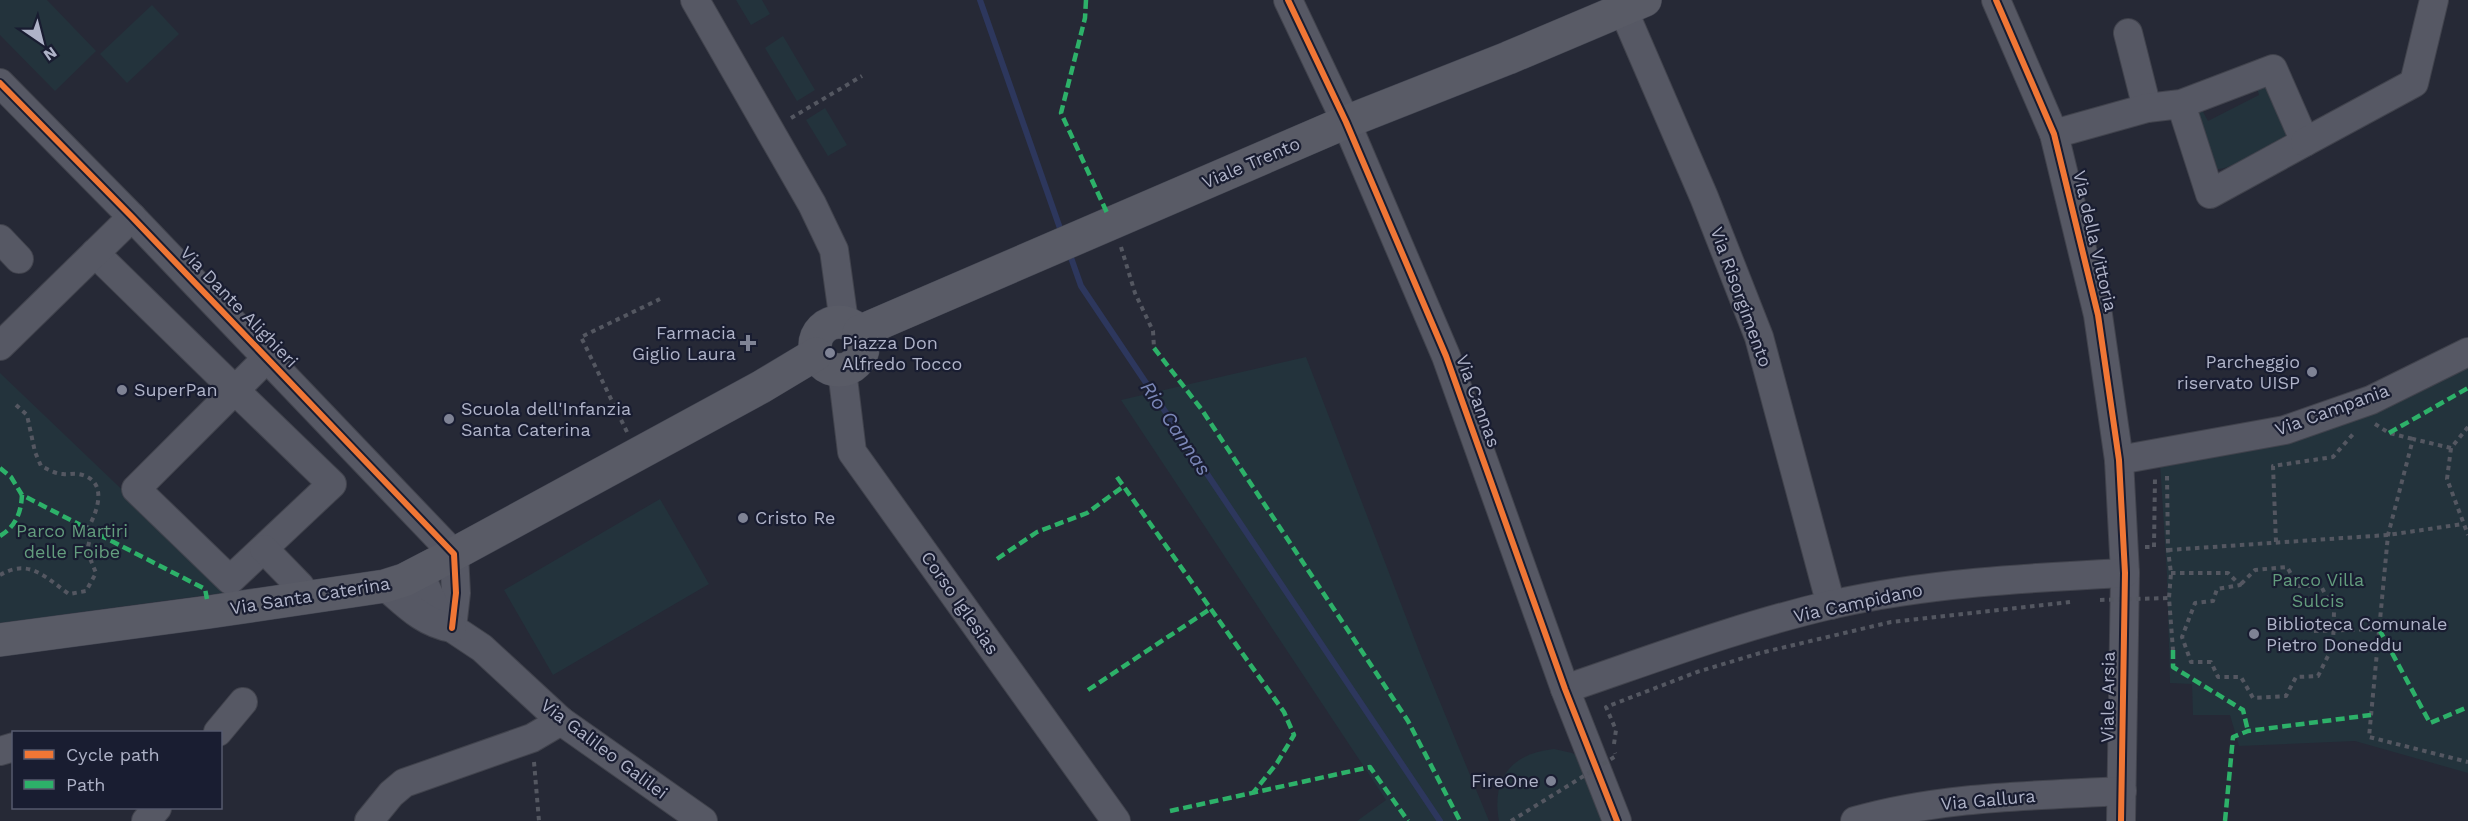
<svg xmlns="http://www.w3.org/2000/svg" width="2468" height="821" font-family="'Work Sans',sans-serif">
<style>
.green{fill:#23333c}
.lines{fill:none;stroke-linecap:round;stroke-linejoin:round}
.stream{stroke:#2d375d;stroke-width:6}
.minor-casing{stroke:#41434d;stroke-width:30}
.major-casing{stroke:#434652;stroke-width:34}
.path{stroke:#545761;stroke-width:4;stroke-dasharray:4.5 4.5;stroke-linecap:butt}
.minor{stroke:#565864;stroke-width:28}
.major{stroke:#595b66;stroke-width:33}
.path-bridge{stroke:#545761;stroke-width:4;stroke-dasharray:4.5 4.5;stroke-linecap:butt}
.quiet{stroke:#2db169;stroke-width:4.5;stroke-dasharray:9 4.5;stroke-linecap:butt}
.cycleway-casing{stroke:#191d31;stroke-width:10}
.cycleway{stroke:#f07635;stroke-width:6}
.poi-dot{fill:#7f8395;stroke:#191d31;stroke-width:2}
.labels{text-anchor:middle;stroke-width:4.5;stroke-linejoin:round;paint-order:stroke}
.street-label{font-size:18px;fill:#afb3c8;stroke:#191d31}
.poi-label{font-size:18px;fill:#afb3c8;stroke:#191d31;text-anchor:start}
.park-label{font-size:18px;fill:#639c7d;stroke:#191d31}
.water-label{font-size:20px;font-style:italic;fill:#7b87b8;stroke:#191d31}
</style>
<rect width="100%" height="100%" fill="#262936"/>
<g class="green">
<path d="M0 0H47L96 51 55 91 0 35Z"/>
<path d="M736 0H762L770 14 751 25Z"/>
<path d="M152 5 179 34 127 83 100 54Z"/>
<path d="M783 36 815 90 797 101 765 48Z"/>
<path d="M2262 80 2295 130C2272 144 2239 168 2213 170L2206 161 2198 110H2202L2208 121 2259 95 2257 88Z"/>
<path d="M825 108 847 145 828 156 806 120Z"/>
<path d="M1306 357 1421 656 1489 821H1357L1386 800 1121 400Z"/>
<path d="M2468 365V773L2355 741 2239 746 2230 715H2193L2192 684 2170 683 2167 575 2160 463 2386 406 2412 396Z"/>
<path d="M0 373 229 592 0 623Z"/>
<path d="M660 499 709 584 553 675 504 590Z"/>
<path d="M1554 749 1572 753 1587 762 1602 821H1499C1491 778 1512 753 1554 749Z"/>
</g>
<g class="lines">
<g class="stream">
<path d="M980 0 1062 234"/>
<path d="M1069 252 1081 286 1440 821"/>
</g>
<g class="minor-casing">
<g id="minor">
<path d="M695 0 812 204 834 250 844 322"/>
<path d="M1288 0 1346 122 1446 356 1565 689 1617 821"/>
<path d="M1619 0 1704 197 1759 337 1831 605"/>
<path d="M1996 0 2054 134 2098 315 2119 460 2125 573 2121 821"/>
<path d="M2128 33 2147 108"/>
<path d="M0 83 132 217 454 554 456 593 452 628"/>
<path d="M2054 134 2147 108 2181 104 2273 69 2305 142 2210 194 2181 104"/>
<path d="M2305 142 2414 83 2434 0"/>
<path d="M0 239 19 259"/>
<path d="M95 253 102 260 235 390 244 399 332 484 230 580 136 489 267 358"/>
<path d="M0 346 132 217"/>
<path d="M842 370 852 452 1116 821"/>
<path d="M2119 460 2285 430 2371 400 2468 352"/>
<path d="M264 549 300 586 307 596"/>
<path d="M419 572 436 610 452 628 482 648 561 721 703 821"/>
<path d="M385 586C406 604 423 623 452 628"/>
<path d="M1565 689C1653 659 1740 626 1830 605 1927 583 2026 578 2125 573"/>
<path d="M218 732 243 702"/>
<path d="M0 751 14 747"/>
<path d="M146 821 157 808"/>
<path d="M369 821 391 794 404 783 532 738 561 721"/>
<path d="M1855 821C1942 796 2033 796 2122 791"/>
</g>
</g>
<g class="major-casing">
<g id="major">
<circle cx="839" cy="346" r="24"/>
<path d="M859 332 1346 122 1508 58 1645 0"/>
<path d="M0 640 209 612 385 586 404 580 454 554 761 387 816 354"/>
</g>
</g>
<g class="path">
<path d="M791 118 862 76"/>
<path d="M1121 247 1135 293 1153 331 1154 348"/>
<path d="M16 405 27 415 35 452 41 466C48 469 55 474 63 474 68 475 73 473 78 474 108 479 99 509 88 528"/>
<path d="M2375 424 2389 433 2413 439"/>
<path d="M2468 427 2451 448 2413 439 2388 535 2369 737 2468 762"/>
<path d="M627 432 581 337 660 299"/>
<path d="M2451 448 2447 479 2468 535"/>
<path d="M2167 476 2168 550 2171 573 2169 598 2173 650"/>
<path d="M2276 542 2273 466 2333 457 2354 433"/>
<path d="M2145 547H2154L2155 477"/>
<path d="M2168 550 2388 535 2463 524"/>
<path d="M2171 573H2228L2240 585 2217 589 2213 601 2195 603 2182 637 2191 662H2211L2218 677H2241L2253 698 2286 696 2296 677 2318 676 2333 646 2334 612 2321 586H2298L2287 567 2255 570 2240 585"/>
<path d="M0 575C29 558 45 577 69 594L86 591 96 573 87 551 92 530"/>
<path d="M2314 631 2379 629"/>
<path d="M1614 744 1616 730 1606 707 1697 672 1760 653 1891 622 2070 602"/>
<path d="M534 762 539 821"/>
</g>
<use href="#minor" class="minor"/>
<use href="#major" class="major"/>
<g class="path-bridge">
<path d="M2100 600 2169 598"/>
<path d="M1511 821 1616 756 1615 753"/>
</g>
<g class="quiet">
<path d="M1086 0 1085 18 1061 113 1108 215"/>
<path d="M1154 348 1202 410 1408 721 1460 821"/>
<path d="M2389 433 2468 388"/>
<path d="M0 468 11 477 22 495 205 589 207 599"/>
<path d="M1117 477 1284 712 1294 735 1277 763 1253 793"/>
<path d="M0 536C16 526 21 513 22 495"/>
<path d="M997 559 1037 532 1087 513 1124 486"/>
<path d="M2379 629 2430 723 2468 707"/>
<path d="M2173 650V667L2243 710 2248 731"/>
<path d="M1088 690 1210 609"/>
<path d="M1170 811 1370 767 1408 821"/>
<path d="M2225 821 2233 737 2248 731 2371 715"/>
</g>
<g class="cycleway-casing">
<g id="cycleway">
<path d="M1288 0 1346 122 1446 356 1565 689 1617 821"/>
<path d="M1996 0 2054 134 2098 315 2119 460 2125 573 2121 821"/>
<path d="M0 83 132 217 454 554 456 593 452 628"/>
</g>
</g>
<use href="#cycleway" class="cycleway"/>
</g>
<g class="poi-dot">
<path d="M745 334h6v6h6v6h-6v6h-6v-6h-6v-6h6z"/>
<circle cx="830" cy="353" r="6"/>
<circle cx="2312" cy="372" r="6"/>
<circle cx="122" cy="390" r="6"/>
<circle cx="449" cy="419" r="6"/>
<circle cx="743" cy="518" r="6"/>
<circle cx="2254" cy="634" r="6"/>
<circle cx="1551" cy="781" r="6"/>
</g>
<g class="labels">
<g class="street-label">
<text transform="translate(1251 163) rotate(-23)" y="6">Viale Trento</text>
<text transform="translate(2095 241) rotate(77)" y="6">Via della Vittoria</text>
<text transform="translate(1741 297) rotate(70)" y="6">Via Risorgimento</text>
<text transform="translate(239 307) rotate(46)" y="6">Via Dante Alighieri</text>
<text transform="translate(1478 401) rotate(70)" y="6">Via Cannas</text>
<text transform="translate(2332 410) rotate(-20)" y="6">Via Campania</text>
<text transform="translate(310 596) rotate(-9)" y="6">Via Santa Caterina</text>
<text transform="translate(960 603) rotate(55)" y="6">Corso Iglesias</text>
<text transform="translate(1858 603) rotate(-12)" y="6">Via Campidano</text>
<text transform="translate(2108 697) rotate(-89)" y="6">Viale Arsia</text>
<text transform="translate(604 749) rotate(37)" y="6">Via Galileo Galilei</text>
<text transform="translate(1988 800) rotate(-5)" y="6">Via Gallura</text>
</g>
<g class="poi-label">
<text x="736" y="339" text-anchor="end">Farmacia<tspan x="736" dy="21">Giglio Laura</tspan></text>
<text x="842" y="349">Piazza Don<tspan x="842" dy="21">Alfredo Tocco</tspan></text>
<text x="2300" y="368" text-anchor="end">Parcheggio<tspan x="2300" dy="21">riservato UISP</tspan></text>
<text x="134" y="396">SuperPan</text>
<text x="461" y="415">Scuola dell'Infanzia<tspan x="461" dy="21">Santa Caterina</tspan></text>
<text x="755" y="524">Cristo Re</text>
<text x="2266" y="630">Biblioteca Comunale<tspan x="2266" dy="21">Pietro Doneddu</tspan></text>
<text x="1539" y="787" text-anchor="end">FireOne</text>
</g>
<g class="park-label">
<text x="72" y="537">Parco Martiri<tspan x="72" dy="21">delle Foibe</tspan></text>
<text x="2318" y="586">Parco Villa<tspan x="2318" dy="21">Sulcis</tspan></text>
</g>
<g class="water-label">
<text transform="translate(1176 428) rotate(56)" y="7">Rio Cannas</text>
</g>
</g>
<rect x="12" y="731" width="210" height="78" fill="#191d31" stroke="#55596d" stroke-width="1.5"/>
<rect x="24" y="750" width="30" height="9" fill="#f07635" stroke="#55596d" stroke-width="1.5"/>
<text x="66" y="761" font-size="18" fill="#afb3c8">Cycle path</text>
<rect x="24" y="780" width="30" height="9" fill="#2db169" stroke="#55596d" stroke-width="1.5"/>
<text x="66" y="791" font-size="18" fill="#afb3c8">Path</text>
<g transform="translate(42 42) rotate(145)" stroke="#191d31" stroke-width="4.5" paint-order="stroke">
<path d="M0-4.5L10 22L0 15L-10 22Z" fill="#afb3c8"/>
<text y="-9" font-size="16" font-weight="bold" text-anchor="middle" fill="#afb3c8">N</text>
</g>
</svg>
